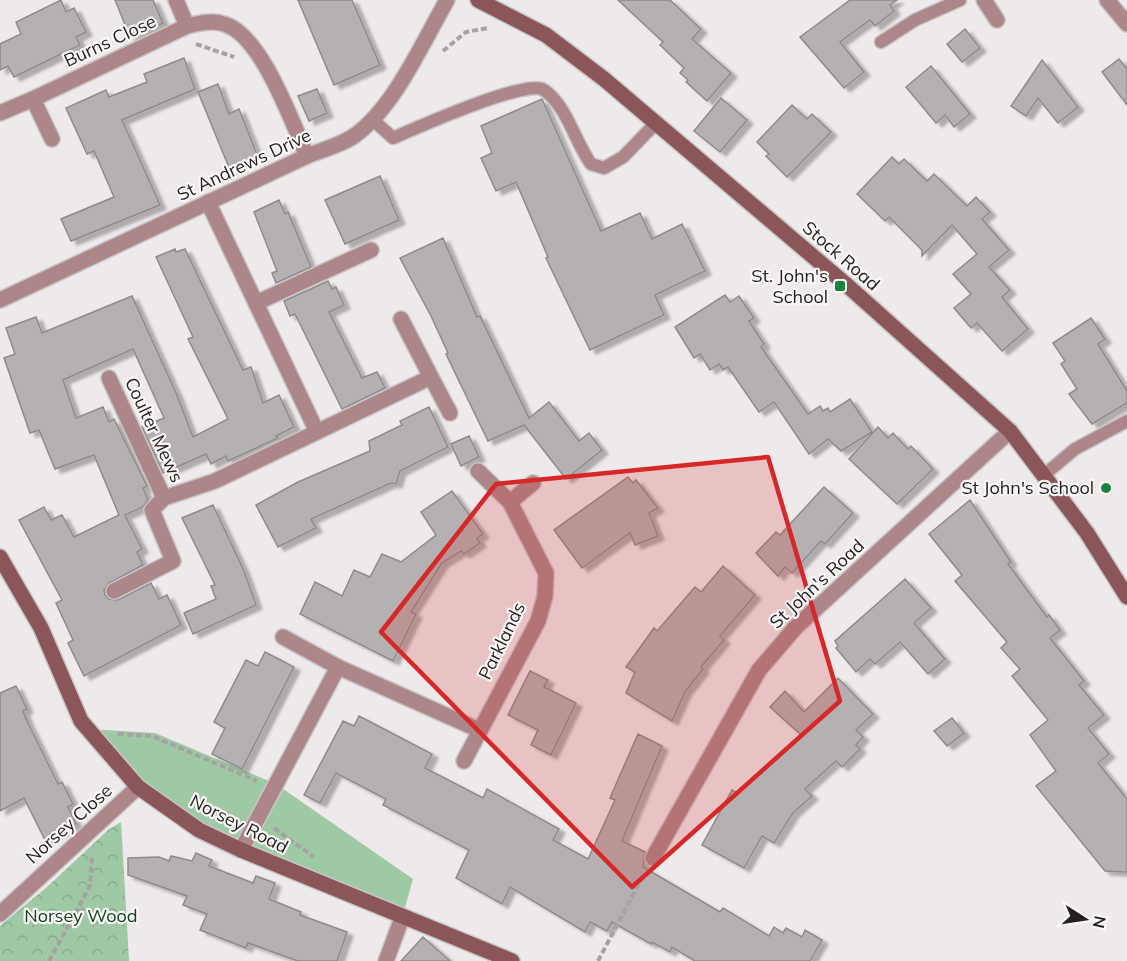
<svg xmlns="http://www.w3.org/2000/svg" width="1127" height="961" font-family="Mulish,sans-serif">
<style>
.green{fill:#9fc9a5}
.park{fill:url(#park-crowns)}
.building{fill:#b5b0b1;stroke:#8f8b8b;stroke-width:1.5;filter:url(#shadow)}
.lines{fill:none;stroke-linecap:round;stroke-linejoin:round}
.lane-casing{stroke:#c9c5c5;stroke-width:15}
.street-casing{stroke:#c9c5c5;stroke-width:18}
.secondary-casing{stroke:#c9c5c5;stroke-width:18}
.path{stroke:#a6a2a2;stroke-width:4;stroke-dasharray:6 3;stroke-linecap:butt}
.lane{stroke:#ac8688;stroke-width:12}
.street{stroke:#ac8688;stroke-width:15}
.secondary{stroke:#8b5659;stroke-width:15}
.marked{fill:#d62828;fill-opacity:0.2;stroke:#d62828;stroke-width:4.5;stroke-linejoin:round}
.poi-dot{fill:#16853d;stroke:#fbf7f7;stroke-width:2}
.labels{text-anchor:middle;stroke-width:4.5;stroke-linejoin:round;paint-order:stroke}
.street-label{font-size:18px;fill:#211f1f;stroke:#fbf7f7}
.poi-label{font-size:18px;fill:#211f1f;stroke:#fbf7f7;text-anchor:end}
.park-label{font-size:18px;fill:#124420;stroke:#fbf7f7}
</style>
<defs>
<pattern id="park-crowns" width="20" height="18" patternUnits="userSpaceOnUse" patternTransform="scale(1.5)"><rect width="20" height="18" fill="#9fc9a5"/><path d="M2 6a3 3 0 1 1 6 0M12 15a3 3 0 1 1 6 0" fill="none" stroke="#89ac8e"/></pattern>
<filter id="shadow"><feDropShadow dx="6" dy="4" stdDeviation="1.5" flood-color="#0004"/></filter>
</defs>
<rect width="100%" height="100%" fill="#eee9ea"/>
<path class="green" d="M88 729 155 733 276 784 413 879 402 918 166 807Z"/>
<path class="park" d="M121 822 129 961H0V926L47 887 108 830Z"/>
<g class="building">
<path d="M61 0 66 12 74 8 86 32 76 37 80 45 14 77 8 66 0 70V44L21 34 16 22Z"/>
<path d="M115 0H153L163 23 130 37Z"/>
<path d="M298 0H352L380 65 334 85Z"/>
<path d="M618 0H670L701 29 692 39 731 73 707 101 686 82 688 80 680 73 684 68 660 45 663 42Z"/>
<path d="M850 0H897L890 5 894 11 875 26 870 20 840 42 864 72 844 88 800 37Z"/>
<path d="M965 29 980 48 962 62 947 44Z"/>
<path d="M184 58 195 89 122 120 160 205 71 241 61 219 114 197 94 151 87 154 66 108 106 90 109 97 147 82 144 74Z"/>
<path d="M1119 59 1127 69V105L1102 72Z"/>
<path d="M1042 60 1078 107 1058 123 1038 98 1026 116 1011 106Z"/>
<path d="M931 66 970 114 954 127 945 115 936 123 906 87Z"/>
<path d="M218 84 229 114 239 109 258 157 230 170 198 92Z"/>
<path d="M317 89 327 113 309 121 298 96Z"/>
<path d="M721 98 747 120 720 152 694 131Z"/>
<path d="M542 99 601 231 640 213 652 239 682 224 705 271 655 295 664 315 590 350 546 258 548 257 516 182 496 191 481 158 492 153 481 126Z"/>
<path d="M792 105 807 119 812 114 831 132 787 177 766 156 769 154 757 142Z"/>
<path d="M892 157 899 164 904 159 927 181 934 174 967 206 976 197 990 212 982 219 1009 250 989 267 1010 290 1002 297 1028 329 1002 351 977 323 971 328 954 308 971 294 953 274 977 254 952 225 922 256V250L889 217 885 221 857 194Z"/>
<path d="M380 176 399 220 345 244 325 200Z"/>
<path d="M279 200 285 214 288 212 311 267 276 283 272 273 277 271 254 212Z"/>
<path d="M443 238 477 317 480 316 529 418 549 402 579 441 589 433 602 450 566 479 524 425 488 441 446 354 448 353 431 316 400 258Z"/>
<path d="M175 249 176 252 185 249 243 370 251 367 263 403 279 395 294 427 276 436 278 438 228 461 226 456 211 464 206 454 163 473 142 427 164 418 133 349 63 380 76 418 103 407 109 422 114 419 147 486 143 488 148 500 143 507 125 515 142 549 137 552 143 565 109 583 104 590 105 595 109 599 118 600 151 583 159 599 167 595 181 625 84 676 68 643 73 640 56 603 62 600 19 520 44 507 51 520 62 515 74 537 119 515 94 455 55 469 39 430 30 433 4 358 15 354 6 328 36 317 42 333 132 296 177 395 193 437 228 419 188 339 193 337 156 257Z"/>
<path d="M328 281 332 289 336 287 344 305 329 312 362 378 377 372 385 388 342 409 295 314 290 316 284 301Z"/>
<path d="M725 295 730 302 739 296 754 318 749 321 764 344 761 347 808 414 820 406 823 411 828 408 830 412 850 399 872 432 841 451 828 439 809 454 774 402 759 412 728 367 723 370 719 364 710 370 700 354 694 358 675 327Z"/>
<path d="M1091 318 1105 339 1098 344 1127 391V403L1092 424 1069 394 1077 389 1061 364 1065 361 1053 343Z"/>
<path d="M429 407 448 447 400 471 396 484 391 483 311 519 316 528 278 547 256 505 298 482 370 451 369 441 402 425 400 421Z"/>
<path d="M878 427 888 438 893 433 908 449 911 446 933 469 897 504 849 459Z"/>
<path d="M469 436 479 457 461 466 451 444Z"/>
<path d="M628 477 633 483 636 480 658 508 649 513 658 536 635 545 630 533 582 568 554 530Z"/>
<path d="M824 487 853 513 825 544 821 541 792 573 785 567 778 576 756 553 776 532 780 535Z"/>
<path d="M452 491 483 534 477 538 480 543 464 554 461 551 442 563 411 612 416 614 393 661 300 614 315 582 342 596 354 570 370 577 382 554 401 562 436 535 421 512Z"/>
<path d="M970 500 1011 562 1008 564 1047 617 1049 615 1060 630 1050 638 1084 681 1079 685 1104 715 1088 728 1109 754 1098 763 1127 799V872L1105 871 1036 786 1056 771 1030 735 1048 720 1012 676 1020 669 1001 648 1007 642 955 581 962 575 929 534Z"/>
<path d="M213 505 244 571 256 605 193 634 184 613 216 599 211 586 215 585 182 518Z"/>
<path d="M723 566 755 595 720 636 724 640 701 667 703 669 685 692 672 721 626 693 635 672 626 667 654 628 657 631 695 587 701 592Z"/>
<path d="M905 579 931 608 914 623 945 659 928 674 900 642 875 664 870 659 856 672 836 648 838 646 835 641Z"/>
<path d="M265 652 294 667 242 769 212 754 225 728 214 722 246 660 258 666Z"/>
<path d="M530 671 548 680 544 687 576 703 551 755 531 745 538 730 508 715Z"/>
<path d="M838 678 873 714 856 730 863 737 856 745 860 749 842 767 836 761 805 789 812 796 793 813 774 843 762 836 744 868 702 845 732 790 738 793 801 735 770 707 785 691 804 712Z"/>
<path d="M16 686 27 709 23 711 27 721 58 784 62 782 73 804 68 807 76 824 45 840 24 798 0 811V693Z"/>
<path d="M359 716 432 754 425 768 483 798 487 789 559 829 553 840 588 859 615 800 610 798 638 734 662 746 622 841 645 852 643 867 720 912 723 908 769 936 774 927 783 933 786 928 802 937 805 930 822 940 810 961H695L672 947 670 952 652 942 651 944 612 922 607 931 590 922 585 932 510 887 502 904 456 878 469 850 383 805 386 799 336 773 320 803 304 795 343 721 354 726Z"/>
<path d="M952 718 964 733 947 746 934 731Z"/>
<path d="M196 853 212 860 209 866 253 883 256 876 275 883 269 899 301 912 300 915 347 932 337 961H298L248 943 246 948 200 930 207 914 183 905 187 896 128 875V858L159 857 169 861 171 856 192 861Z"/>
<path d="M423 937 450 961H401Z"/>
</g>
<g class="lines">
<g class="lane-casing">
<g id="lane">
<path d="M881 42 915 20 960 0"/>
<path d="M372 119 393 138C416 128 528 78 544 90 567 106 575 142 591 164L604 168 623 157 656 123"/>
<path d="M1044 475 1075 449 1127 421"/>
</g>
</g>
<g class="street-casing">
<g id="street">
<path d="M176 0 187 26"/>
<path d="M984 0 997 20"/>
<path d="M1107 0 1127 24"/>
<path d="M0 113 33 99"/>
<path d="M52 139 33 99 187 26C200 23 212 20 224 24 261 34 292 122 307 156"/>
<path d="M208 202 317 432"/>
<path d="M0 300 307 156C322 150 341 145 354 136 394 108 423 42 447 0"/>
<path d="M256 303 371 250"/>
<path d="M431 377 450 413"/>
<path d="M109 378 164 498"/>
<path d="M478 471 510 502"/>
<path d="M114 591 173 561 152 510 164 498 215 481 431 377 401 319"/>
<path d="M283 637 338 667"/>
<path d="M464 761 538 621 545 596 546 573 510 502 533 483"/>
<path d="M241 850 338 667 479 730"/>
<path d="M653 858 759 670 796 627 1010 431"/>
<path d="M0 914 138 787"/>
<path d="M386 961 402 918"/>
</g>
</g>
<g class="secondary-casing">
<g id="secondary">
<path d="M478 0 546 35 604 79 849 287 1010 431 1087 533 1127 597"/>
<path d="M0 557 41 628 81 721 138 787 199 830 241 850 512 961"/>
</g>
</g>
<g class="path">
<path d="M196 44 234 57"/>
<path d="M443 51 466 32 488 28"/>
<path d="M118 734 152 736 257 781"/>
<path d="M274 828 314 857"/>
<path d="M49 961 90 886 92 856"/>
<path d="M598 961 644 874"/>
</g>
<use href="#lane" class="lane"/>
<use href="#street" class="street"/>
<use href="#secondary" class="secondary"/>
</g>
<path class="marked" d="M768 457 840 701 632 887 381 632 496 484Z"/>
<g class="poi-dot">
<rect x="834" y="280" width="12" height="12" rx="3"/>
<circle cx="1106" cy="488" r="6"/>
</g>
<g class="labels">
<g class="street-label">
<text transform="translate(110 41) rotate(-25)" y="6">Burns Close</text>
<text transform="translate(244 165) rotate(-25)" y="6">St Andrews Drive</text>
<text transform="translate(841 256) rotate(41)" y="6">Stock Road</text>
<text transform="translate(154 430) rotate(65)" y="6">Coulter Mews</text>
<text transform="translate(817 584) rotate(-43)" y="6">St John's Road</text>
<text transform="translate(502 641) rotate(-64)" y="6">Parklands</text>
<text transform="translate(69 824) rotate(-42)" y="6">Norsey Close</text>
<text transform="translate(239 824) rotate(27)" y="6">Norsey Road</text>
</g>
<g class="poi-label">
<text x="828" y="282">St. John's<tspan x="828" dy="21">School</tspan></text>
<text x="1094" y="494">St John's School</text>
</g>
<g class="park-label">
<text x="81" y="922">Norsey Wood</text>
</g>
</g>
<g transform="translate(1085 919) rotate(102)" stroke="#fbf7f7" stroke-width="4.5" paint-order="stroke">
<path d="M0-4.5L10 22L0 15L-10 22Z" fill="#211f1f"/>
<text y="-9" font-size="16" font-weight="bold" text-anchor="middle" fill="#211f1f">N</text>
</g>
</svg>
